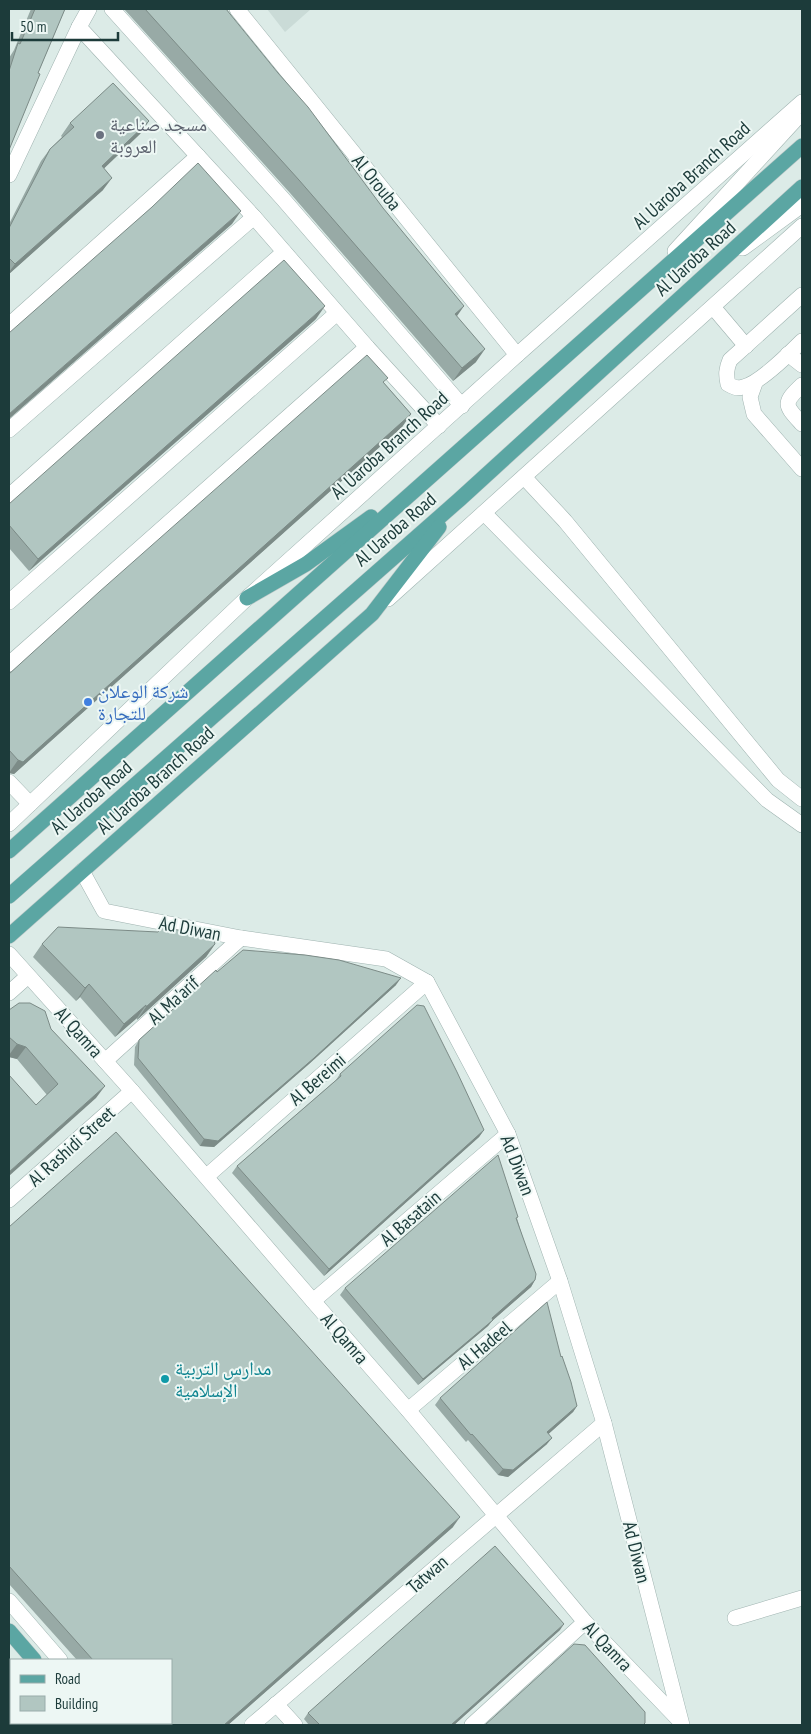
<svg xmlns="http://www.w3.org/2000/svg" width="811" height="1734" font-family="'PT Sans Narrow','Noto Naskh Arabic',sans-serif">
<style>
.built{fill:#cadbd7}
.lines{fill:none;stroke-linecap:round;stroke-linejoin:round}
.minor-casing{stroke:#9fb3b0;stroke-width:16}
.major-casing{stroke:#bfc8c8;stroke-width:16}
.minor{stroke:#fff;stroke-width:15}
.major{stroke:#5ba6a3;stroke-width:15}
.wall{fill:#98aaa6}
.shaded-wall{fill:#7c8b87}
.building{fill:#b1c6c1;stroke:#7c8b87}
.worship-dot{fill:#6b7280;stroke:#edf7f4;stroke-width:2}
.shop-dot{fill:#3f7fe0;stroke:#edf7f4;stroke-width:2}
.culture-dot{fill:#0f9aa8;stroke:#edf7f4;stroke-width:2}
.labels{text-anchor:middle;stroke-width:4;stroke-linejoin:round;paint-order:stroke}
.worship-label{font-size:19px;fill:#5b616d;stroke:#edf7f4;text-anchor:start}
.street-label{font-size:19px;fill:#1c3b3a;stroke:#edf7f4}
.shop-label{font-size:19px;fill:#366cbe;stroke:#edf7f4;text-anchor:start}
.culture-label{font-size:19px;fill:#0d838f;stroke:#edf7f4;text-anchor:start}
</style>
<rect width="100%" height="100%" fill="#dcebe7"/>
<path class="built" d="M267 9H311L285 32Z"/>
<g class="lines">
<g class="minor-casing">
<g id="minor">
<path d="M112 9 283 199 462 406"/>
<path d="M237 9 517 355"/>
<path d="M79 27 254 217 367 347 439 426"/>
<path d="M9 175 79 27 89 9"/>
<path d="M743 248 802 205"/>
<path d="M675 251 796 119"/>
<path d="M802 295 730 360C726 369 726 375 728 384 733 387 737 389 743 387 759 384 790 353 802 341"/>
<path d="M713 307 746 346"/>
<path d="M9 325 198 156"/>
<path d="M788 354 802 365"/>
<path d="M755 383 750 397 754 414 802 469"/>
<path d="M802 385C782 404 785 405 802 424"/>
<path d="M9 430 254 217"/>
<path d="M524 477 565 521 778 780 802 799"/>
<path d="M9 496 284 252"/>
<path d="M484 513 767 800 802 825"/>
<path d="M388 599 802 226"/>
<path d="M9 602 337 313"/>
<path d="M9 664 367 347"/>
<path d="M9 782 30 804"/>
<path d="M9 824 247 598 517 355 802 102"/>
<path d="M82 871 104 911 241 938 386 959 427 982 508 1134 560 1281 604 1423 682 1725"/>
<path d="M9 954 132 1091 313 1301 408 1410 585 1622 680 1721"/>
<path d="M9 993 28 976"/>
<path d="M105 1061 241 938"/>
<path d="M207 1176 427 982"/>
<path d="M9 1200 132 1091"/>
<path d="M313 1301 508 1134"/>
<path d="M408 1410 560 1281"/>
<path d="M9 1601 60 1660"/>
<path d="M735 1618 802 1598"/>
<path d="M276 1704 295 1725"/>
<path d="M114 1723 116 1725"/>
<path d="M252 1725 604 1423"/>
<path d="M472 1725 585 1622"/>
</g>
</g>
<g class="major-casing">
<g id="major">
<path d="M247 598 306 564 371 517"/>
<path d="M9 851 802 146"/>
<path d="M9 896 460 499 802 187"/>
<path d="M9 936 372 614 439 527"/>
<path d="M9 1631 34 1660"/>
<path d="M9 1674 11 1677"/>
<path d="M9 1711 11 1713"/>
<path d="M20 1723 22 1725"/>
<path d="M51 1723 53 1725"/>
<path d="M89 1723 91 1725"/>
</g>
</g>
<use href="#minor" class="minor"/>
<use href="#major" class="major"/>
</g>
<g class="wall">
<path d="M31 9H65L38 73 9 150V58L14 50Z"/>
<path d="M124 9H226L457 317 476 362 453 381 290 193Z"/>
<path d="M149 121 140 134 104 168 103 190 9 274V224L41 161 50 149 62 137 61 136 70 123Z"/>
<path d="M316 319 29 571 9 548V504Z"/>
<path d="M384 383 411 414 402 427 14 774 9 773V674Z"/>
<path d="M42 944H215L206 957 137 1020V1018L115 1037 80 997 76 1001 33 957Z"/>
<path d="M217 972 396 985 309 1064 214 1147 200 1146 134 1065 135 1047 139 1040Z"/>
<path d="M9 1010 51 1029 96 1098 36 1105 47 1095 17 1059 9 1057Z"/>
<path d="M340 1074 484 1130 479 1137 324 1276 232 1173 237 1166 336 1080Z"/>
<path d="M517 1218 535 1280 531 1287 492 1321 488 1326 418 1385 340 1295 345 1288Z"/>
<path d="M9 1227 453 1527 228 1725H135L133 1723H171V1660H77L9 1584Z"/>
<path d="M561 1357 577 1406 573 1412 548 1434 547 1444 508 1477 498 1475 468 1440 466 1442 435 1405 440 1398Z"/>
<path d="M560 1630 454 1725H309L304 1719 308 1713Z"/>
</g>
<g class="shaded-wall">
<path d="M149 121 140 134 93 179 102 166Z"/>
<path d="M112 178 103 190 9 274V272L15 264Z"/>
<path d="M241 211 232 224 9 419V414Z"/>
<path d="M325 306 316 319 29 571 38 559Z"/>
<path d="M464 306 455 319V314Z"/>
<path d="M485 349 476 362 453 381 462 368Z"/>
<path d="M411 414 402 427 14 774 9 773 18 760Z"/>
<path d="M215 944 206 957 137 1020 146 1007Z"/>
<path d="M401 978 396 985 309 1064 214 1147 200 1146 204 1139Z"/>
<path d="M89 984 80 997 76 1001 85 988Z"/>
<path d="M146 1005 137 1018 115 1037 124 1024Z"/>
<path d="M17 1044 26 1047 17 1059 9 1057V1055Z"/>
<path d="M105 1086 96 1098 9 1176V1172Z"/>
<path d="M484 1130 479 1137 324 1276 329 1269Z"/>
<path d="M535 1280 531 1287 492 1321 488 1326 418 1385 423 1379Z"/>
<path d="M577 1406 573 1412 543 1439 547 1432Z"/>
<path d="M552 1438 547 1444 508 1477 498 1475 503 1469Z"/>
<path d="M460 1517 453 1527 228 1725H224Z"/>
<path d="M564 1624 560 1630 454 1725H451Z"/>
</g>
<g class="building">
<path d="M35 9H65L38 73 40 74 9 150V71L18 43 20 44Z"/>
<path d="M145 9H226L278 73 308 107 383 208 464 306 455 314 485 349 462 368 299 180Z"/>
<path d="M113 83 149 121 102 166 112 178 15 264 9 258V228L50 149 74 127 70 123Z"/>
<path d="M198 163 241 211 9 414V333L152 207Z"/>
<path d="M284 260 325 306 38 559 9 525V504Z"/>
<path d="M367 355 388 378 383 382 411 414 23 762 18 760 9 750V674L99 592Z"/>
<path d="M58 927 158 932 163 927 213 937 215 944 146 1007V1005L124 1024 89 984 85 988 42 944Z"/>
<path d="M243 950 305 955 339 960 401 978 314 1058 218 1141 204 1139 138 1058 139 1040 216 970 217 972Z"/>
<path d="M19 1003H30L45 1011 51 1029 105 1086 9 1172V1075L36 1105 58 1084 26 1047 17 1044 9 1037V1010Z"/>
<path d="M417 1005 424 1006 457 1072 484 1130 329 1269 237 1166 341 1076 340 1074Z"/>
<path d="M116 1132 460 1517 224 1725H151L148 1723H171V1660H93L9 1566V1227Z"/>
<path d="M498 1155 518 1217 516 1218 536 1274 535 1280 492 1318 493 1320 423 1379 345 1288Z"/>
<path d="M547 1302 561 1357 562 1356 571 1382 577 1406 547 1432 552 1438 513 1470 503 1469 472 1434 471 1435 440 1398Z"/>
<path d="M495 1546 564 1624 451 1725H320L308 1713Z"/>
<path d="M574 1644 585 1645 645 1712V1723L643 1725H485Z"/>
</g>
<circle class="worship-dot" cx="100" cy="135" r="5"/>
<circle class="shop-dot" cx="88" cy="702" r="5"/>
<circle class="culture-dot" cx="165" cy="1379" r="5"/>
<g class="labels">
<g class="worship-label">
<text x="110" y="131">مسجد صناعية<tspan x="110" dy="22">العروبة</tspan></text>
</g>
<g class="street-label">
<text transform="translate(691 175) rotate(-42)" y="7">Al Uaroba Branch Road</text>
<text transform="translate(377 182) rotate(51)" y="7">Al Orouba</text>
<text transform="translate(695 258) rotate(-42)" y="7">Al Uaroba Road</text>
<text transform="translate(389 445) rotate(-42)" y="7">Al Uaroba Branch Road</text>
<text transform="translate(395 529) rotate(-41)" y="7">Al Uaroba Road</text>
<text transform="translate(155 780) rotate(-42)" y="7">Al Uaroba Branch Road</text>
<text transform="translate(91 797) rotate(-41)" y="7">Al Uaroba Road</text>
<text transform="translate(190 928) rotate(11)" y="7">Ad Diwan</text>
<text transform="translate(173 1000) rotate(-42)" y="7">Al Ma'arif</text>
<text transform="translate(79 1032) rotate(48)" y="7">Al Qamra</text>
<text transform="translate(317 1079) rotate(-41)" y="7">Al Bereimi</text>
<text transform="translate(71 1146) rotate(-42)" y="7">Al Rashidi Street</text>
<text transform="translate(518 1165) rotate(69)" y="7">Ad Diwan</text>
<text transform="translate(410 1218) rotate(-41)" y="7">Al Basatain</text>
<text transform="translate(345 1338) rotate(49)" y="7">Al Qamra</text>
<text transform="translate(484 1345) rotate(-40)" y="7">Al Hadeel</text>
<text transform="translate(637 1552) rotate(76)" y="7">Ad Diwan</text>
<text transform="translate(427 1574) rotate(-41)" y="7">Tatwan</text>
<text transform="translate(608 1646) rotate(46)" y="7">Al Qamra</text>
</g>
<g class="shop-label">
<text x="98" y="698">شركة الوعلان<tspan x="98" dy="22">للتجارة</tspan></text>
</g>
<g class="culture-label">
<text x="175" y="1375">مدارس التربية<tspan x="175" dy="22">الإسلامية</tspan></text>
</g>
</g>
<rect width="811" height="1734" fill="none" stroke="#1c3b3a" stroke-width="20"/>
<rect x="10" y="1659" width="162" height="65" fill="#edf7f4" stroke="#99acaa"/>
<rect x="20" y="1675" width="25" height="8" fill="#5ba6a3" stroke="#99acaa"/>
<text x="55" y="1684" font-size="15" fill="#1c3b3a">Road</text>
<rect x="20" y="1696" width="25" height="15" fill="#b1c6c1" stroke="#99acaa"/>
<text x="55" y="1709" font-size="15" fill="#1c3b3a">Building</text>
<path d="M12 32v8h106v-8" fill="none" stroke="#1c3b3a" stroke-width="2.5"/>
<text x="20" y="32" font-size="15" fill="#1c3b3a" stroke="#edf7f4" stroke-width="4" paint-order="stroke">50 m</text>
</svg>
